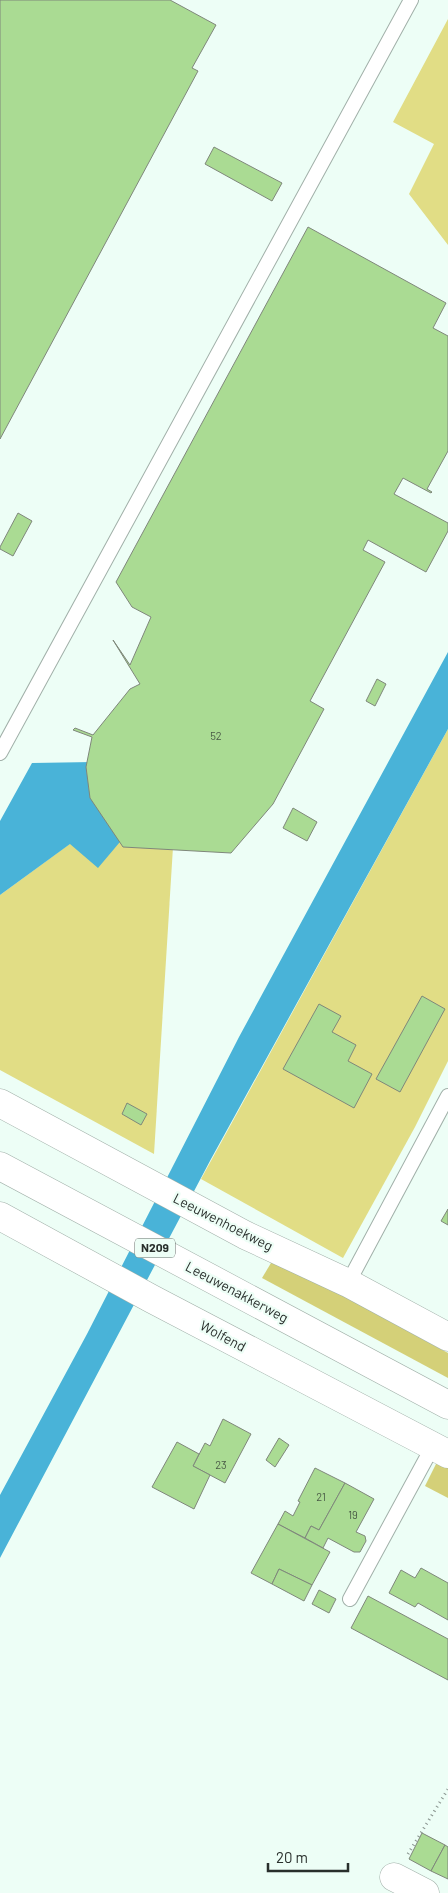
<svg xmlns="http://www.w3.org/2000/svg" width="448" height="1893" font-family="Barlow,sans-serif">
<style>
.green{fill:#e1dd85}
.forest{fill:#d4d078}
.water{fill:#49b3d8}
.building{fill:#aadb93;stroke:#7f877b}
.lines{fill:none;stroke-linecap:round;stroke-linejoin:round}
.lane-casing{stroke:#a1b0a9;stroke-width:16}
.street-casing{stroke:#a1b0a9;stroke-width:29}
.primary-casing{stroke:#a1b0a9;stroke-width:29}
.path{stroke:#8a9590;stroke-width:3;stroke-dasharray:1 4;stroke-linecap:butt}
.lane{stroke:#fff;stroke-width:14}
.street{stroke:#fff;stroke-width:28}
.primary{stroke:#fff;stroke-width:28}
.labels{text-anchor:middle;stroke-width:4.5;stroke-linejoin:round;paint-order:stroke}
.number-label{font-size:11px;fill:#495a46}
.shield{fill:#edfef6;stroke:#646d69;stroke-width:1}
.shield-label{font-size:12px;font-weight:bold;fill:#292f2c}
.street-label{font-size:14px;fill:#292f2c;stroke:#edfef6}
</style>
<rect width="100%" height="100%" fill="#edfef6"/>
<g class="green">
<path d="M448 19V245L409 194 434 144 393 122Z"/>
<path d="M448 729V1061L415 1127 343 1258 201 1179Z"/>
<path d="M130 830 173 847 154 1154 0 1070V895L71 843Z"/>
</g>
<g class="forest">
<path d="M274 1258 448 1353V1378L262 1278Z"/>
<path d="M437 1462 448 1468V1498L425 1486Z"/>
</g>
<g class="water">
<path d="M448 652V729L211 1159 0 1558V1495L87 1334 239 1037Z"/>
<path d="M93 762 130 830 98 868 70 844 0 895V821L32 763Z"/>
</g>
<g class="building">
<path d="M0 0H170L216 25 192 68 198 71 0 439Z"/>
<path d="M214 147 282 183 272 201 205 164Z"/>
<path d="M308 227 446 303 433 328 448 336V451L427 489 432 492 431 493 403 478 394 494 448 523V531L426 572 368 540 363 550 385 562 310 701 324 709 273 804 231 853 123 847 90 798 86 767 92 737 73 730 75 728 93 735 130 689 140 684 113 640 130 665 151 617 132 607 116 582Z"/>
<path d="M18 513 32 521 13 556 0 549V547Z"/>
<path d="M377 679 386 684 375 706 366 701Z"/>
<path d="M293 808 317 822 307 841 283 828Z"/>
<path d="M422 996 445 1009 400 1092 376 1079Z"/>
<path d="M319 1004 341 1016 332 1032 356 1045 348 1061 372 1074 354 1108 283 1069Z"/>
<path d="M127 1103 147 1114 141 1125 122 1114Z"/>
<path d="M448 1209V1225L441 1221Z"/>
<path d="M223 1419 251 1434 225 1483 193 1466 205 1443 210 1446Z"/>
<path d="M279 1438 289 1445 275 1467 266 1460Z"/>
<path d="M177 1442 199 1454 193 1466 210 1475 194 1509 152 1487Z"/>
<path d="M315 1468 345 1483 319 1530 311 1526 305 1538 278 1524 285 1511 293 1516 300 1502 298 1501Z"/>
<path d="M345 1483 374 1499 356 1532 365 1536 366 1541 360 1552H354L328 1538 323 1548 305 1538 311 1526 319 1530Z"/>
<path d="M278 1524 330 1552 312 1585 279 1569 272 1584 251 1573Z"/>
<path d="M421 1568 448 1583V1620L418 1603 415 1607 389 1593 401 1570 415 1578Z"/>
<path d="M279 1569 312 1585 304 1601 272 1584Z"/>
<path d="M319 1590 336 1599 329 1613 312 1604Z"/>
<path d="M368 1596 448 1639V1680L351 1628Z"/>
<path d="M422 1833 445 1845 431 1871 409 1859Z"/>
<path d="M445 1845 448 1847V1879L431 1871Z"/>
</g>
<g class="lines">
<g class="lane-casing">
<g id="lane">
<path d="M0 753 411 0"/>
<path d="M348 1283 448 1096"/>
<path d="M350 1599 433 1446"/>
</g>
</g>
<g class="street-casing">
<g id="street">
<path d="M0 1103 245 1235 348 1283 448 1337"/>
<path d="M0 1216 152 1299 448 1454"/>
<path d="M394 1877 425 1893"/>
</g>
</g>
<g class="primary-casing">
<path id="primary" d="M0 1166 448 1405"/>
</g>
<path class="path" d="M408 1854 448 1789"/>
<use href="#lane" class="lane"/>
<use href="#street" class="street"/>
<use href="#primary" class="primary"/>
</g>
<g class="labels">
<g class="number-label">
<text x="216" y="740">52</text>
<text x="221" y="1469">23</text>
<text x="321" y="1501">21</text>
<text x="353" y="1519">19</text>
</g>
<rect class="shield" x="135" y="1238.5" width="40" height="19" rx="4"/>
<g class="shield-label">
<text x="155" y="1252">N209</text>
</g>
<g class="street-label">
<text transform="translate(223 1222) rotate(27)" y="5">Leeuwenhoekweg</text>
<text transform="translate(237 1292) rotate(28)" y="5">Leeuwenakkerweg</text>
<text transform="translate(223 1336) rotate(28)" y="5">Wolfend</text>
</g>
</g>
<path d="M268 1863v8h80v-8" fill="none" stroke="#292f2c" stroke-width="2.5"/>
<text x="276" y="1863" font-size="15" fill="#292f2c" stroke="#edfef6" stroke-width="4" paint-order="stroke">20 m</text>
</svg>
